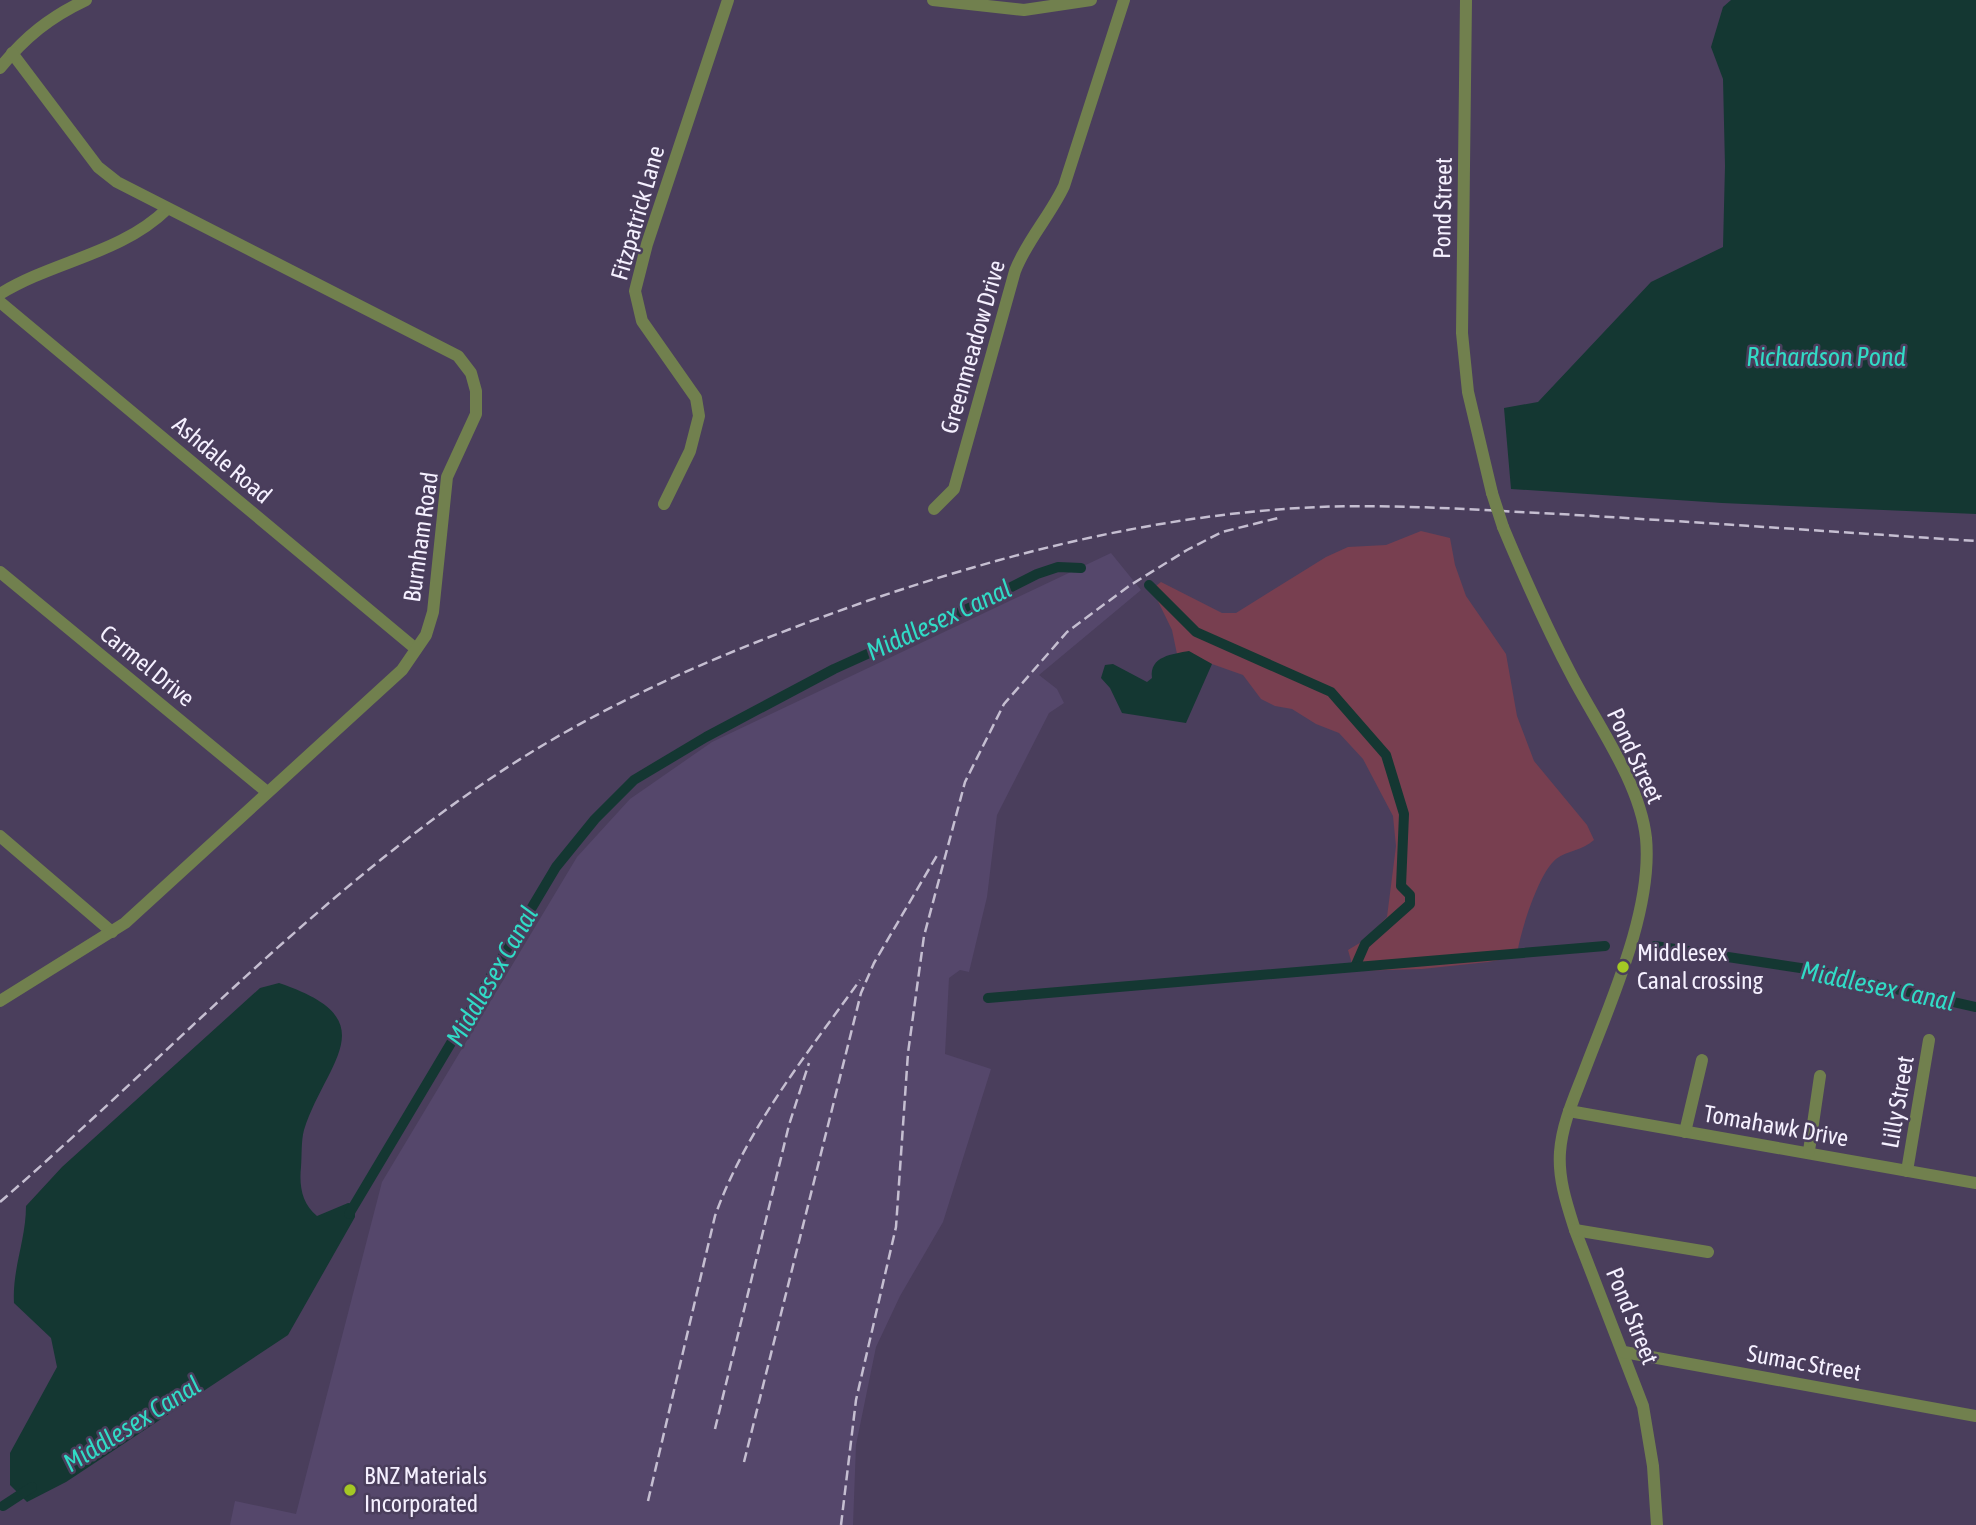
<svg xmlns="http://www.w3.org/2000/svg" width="1976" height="1525" font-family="'Asap Condensed',sans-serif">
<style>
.built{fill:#55476b}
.green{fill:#783f50}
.water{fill:#143732}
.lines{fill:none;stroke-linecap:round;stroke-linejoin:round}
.canal{stroke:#143732;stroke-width:10}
.minor{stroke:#71804e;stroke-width:12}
.rail{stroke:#c5bed1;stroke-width:2.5;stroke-dasharray:10 5;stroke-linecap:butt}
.minor-bridge{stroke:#71804e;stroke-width:12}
.poi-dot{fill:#a4c824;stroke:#4a3e5c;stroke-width:2.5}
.labels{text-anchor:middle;stroke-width:5;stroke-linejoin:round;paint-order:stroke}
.street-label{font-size:24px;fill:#f5f0ff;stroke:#4a3e5c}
.poi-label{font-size:24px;fill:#f5f0ff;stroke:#4a3e5c;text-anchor:start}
.water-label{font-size:26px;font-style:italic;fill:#31dbc6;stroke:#4a3e5c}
</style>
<rect width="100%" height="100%" fill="#4a3e5c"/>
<path class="built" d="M1111 553 1141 590 1039 675 1057 689 1064 703 1049 713 997 815 987 897 969 972 960 970 949 978 945 1054 991 1069 943 1222 900 1296 876 1347 856 1445 853 1525H230L235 1501 296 1514 382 1182 577 857 630 799 712 742Z"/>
<path class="green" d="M1421 531 1450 538 1455 565 1466 596 1506 654 1517 716 1534 761 1587 825 1594 840C1582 851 1568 850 1556 859 1539 873 1522 927 1518 949L1504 959 1488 962 1422 969 1354 971 1348 950 1363 941 1387 917 1396 846 1393 816 1363 759 1339 733 1316 724 1292 709 1275 706 1261 699 1243 675 1212 664 1189 652 1177 654 1172 630 1152 589 1161 582 1222 613H1236L1326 557 1348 547 1386 545Z"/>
<g class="water">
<path d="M1731 0H1976V514L1722 503 1511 489 1504 408 1538 402 1651 282 1723 247 1725 166 1723 79 1711 47 1723 7Z"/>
<path d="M1189 651 1212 664 1186 723 1122 713 1110 688 1101 678 1105 665 1113 664 1147 682 1152 678C1149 656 1173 654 1189 651Z"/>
<path d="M279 983C389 1020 326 1061 304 1130 301 1141 302 1155 301 1167 299 1186 302 1204 317 1216L348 1203 355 1204V1217L288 1335 66 1482 27 1502 10 1485V1453L57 1367 51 1338 14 1303C12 1269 26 1240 26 1206L62 1167 260 988Z"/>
</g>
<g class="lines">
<g class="canal">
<path d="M1149 585 1196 632 1331 692 1386 755 1404 814 1401 886 1410 895V904L1365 944 1355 967"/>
<path d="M1655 946 1807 969 1976 1007"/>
<path d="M988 998 1605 946"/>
<path d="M349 1214 556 867 595 819 634 780 706 737 834 669 980 603 1037 574 1058 567 1081 568"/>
<path d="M3 1506 32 1487"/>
</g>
<g class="minor">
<path d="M933 0 1024 10 1091 0"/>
<path d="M1466 0 1462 333 1468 392 1492 493"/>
<path d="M0 68C25 37 50 17 86 0"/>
<path d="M0 294C53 261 121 254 167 209"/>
<path d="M0 302 416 649"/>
<path d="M664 504 690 451 699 416 696 398 642 321 635 291 647 244 728 0"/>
<path d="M934 509 954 489 1015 271C1027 240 1050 216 1064 186L1124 0"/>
<path d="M1503 527C1524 577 1546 627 1572 676 1597 724 1640 783 1646 838 1653 911 1609 1005 1584 1072 1574 1098 1562 1124 1560 1152 1558 1179 1567 1205 1575 1230L1643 1406 1653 1466 1657 1525"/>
<path d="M0 572 267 792"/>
<path d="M0 836 112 932"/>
<path d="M0 1001 125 923 402 670 426 635 433 612 447 477 476 414V391L471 373 458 356 117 182 98 167 12 53"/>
<path d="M1569 1111 1976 1183"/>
<path d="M1685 1132 1702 1060"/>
<path d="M1809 1151 1820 1076"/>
<path d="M1907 1171 1929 1040"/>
<path d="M1575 1230 1708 1252"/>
<path d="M1624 1352 1976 1416"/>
</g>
<g class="rail">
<path d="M0 1202C160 1063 306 905 481 785 599 703 733 648 867 601 1014 551 1162 514 1318 507 1398 504 1478 510 1559 514 1698 522 1837 532 1976 541"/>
<path d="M715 1429 789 1125 809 1063"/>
<path d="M744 1462 861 993 874 963 939 852"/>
<path d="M648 1501 715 1216C746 1129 807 1054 860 980"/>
<path d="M841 1525 856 1400 896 1227 908 1053 924 936 965 782 1004 704 1067 632 1129 586 1187 550 1222 532 1278 518"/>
</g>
<path class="minor-bridge" d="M1492 493 1503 527"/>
</g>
<g class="poi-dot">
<circle cx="1623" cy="967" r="7"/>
<circle cx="350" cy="1490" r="7"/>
</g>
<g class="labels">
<g class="street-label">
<text transform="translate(1443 208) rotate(-89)" y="8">Pond Street</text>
<text transform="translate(638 213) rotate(-74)" y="8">Fitzpatrick Lane</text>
<text transform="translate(973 347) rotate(-74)" y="8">Greenmeadow Drive</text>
<text transform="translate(222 460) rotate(40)" y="8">Ashdale Road</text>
<text transform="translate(421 537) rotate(-82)" y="8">Burnham Road</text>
<text transform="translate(147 666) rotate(39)" y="8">Carmel Drive</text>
<text transform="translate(1635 756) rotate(65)" y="8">Pond Street</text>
<text transform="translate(1898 1102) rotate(-80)" y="8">Lilly Street</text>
<text transform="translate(1776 1126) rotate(10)" y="8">Tomahawk Drive</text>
<text transform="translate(1632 1316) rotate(68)" y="8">Pond Street</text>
<text transform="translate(1804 1363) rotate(10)" y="8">Sumac Street</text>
</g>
<g class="poi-label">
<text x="1637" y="961">Middlesex<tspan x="1637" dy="28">Canal crossing</tspan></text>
<text x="364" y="1484">BNZ Materials<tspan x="364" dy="28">Incorporated</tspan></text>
</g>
<g class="water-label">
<text x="1826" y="366">Richardson Pond</text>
<text transform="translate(939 620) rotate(-25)" y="9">Middlesex Canal</text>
<text transform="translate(492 976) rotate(-60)" y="9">Middlesex Canal</text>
<text transform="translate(1878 986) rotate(12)" y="9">Middlesex Canal</text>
<text transform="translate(132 1424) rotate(-32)" y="9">Middlesex Canal</text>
</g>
</g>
</svg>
